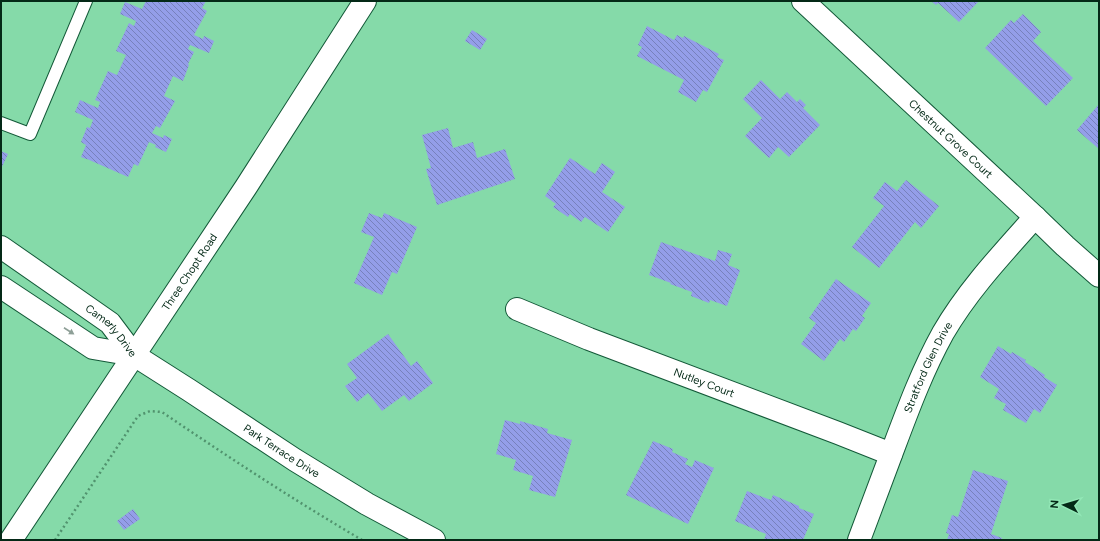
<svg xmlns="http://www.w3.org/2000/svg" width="1100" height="541" font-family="Figtree,sans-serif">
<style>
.building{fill:url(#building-back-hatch)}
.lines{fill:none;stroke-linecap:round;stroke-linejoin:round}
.lane-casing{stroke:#135938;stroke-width:14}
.street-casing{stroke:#135938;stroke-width:24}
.secondary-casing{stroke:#135938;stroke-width:24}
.path{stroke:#51936e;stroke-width:2.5;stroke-dasharray:2 3;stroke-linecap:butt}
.lane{stroke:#fff;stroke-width:12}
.street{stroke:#fff;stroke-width:22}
.secondary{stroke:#fff;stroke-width:22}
.oneway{fill:#8e9f97}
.labels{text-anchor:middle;stroke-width:3;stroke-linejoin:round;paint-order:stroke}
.street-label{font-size:11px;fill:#042917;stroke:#92e7b6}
</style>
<defs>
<pattern id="building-back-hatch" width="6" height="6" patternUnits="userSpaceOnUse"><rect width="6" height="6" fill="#949ee9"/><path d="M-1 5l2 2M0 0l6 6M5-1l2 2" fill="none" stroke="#7781bc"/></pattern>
</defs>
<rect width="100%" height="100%" fill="#85daa9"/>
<g class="building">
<path d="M146 1H206L202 8 207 11 194 35 203 39 204 36 214 41 209 53 190 45 188 49 194 52 188 64 189 65 183 81 173 76 164 96 175 101 160 128 156 126 152 133 163 138 164 135 172 139 166 152 155 147 156 145 149 142 138 166 134 164 128 177 87 159H86L81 157 86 145 81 142 87 127 90 128 93 120 75 112 80 100 98 108 100 102 95 100 108 71 117 75 126 55 116 51 129 23 134 26 136 21 120 14 125 2 142 9Z"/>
<path d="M931 1H979L959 22 938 3 936 5Z"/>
<path d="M1023 14 1041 32 1033 41 1073 78 1046 106 985 48 1011 20 1014 23Z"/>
<path d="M647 26 674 40 677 35 683 38 684 36 719 54 717 57 724 60 707 92 703 90 696 102 678 92 684 80 637 56 642 47 638 45Z"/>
<path d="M472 30 487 39 480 50 465 41Z"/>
<path d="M761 80 780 99 787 92 797 102 800 99 806 105 803 108 820 125 789 157 778 147 769 158 745 136 762 118 743 99Z"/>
<path d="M1099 104V149L1077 130Z"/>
<path d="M448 128 453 148 473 142 477 158 505 149 515 179 437 205 426 169 431 168 422 135Z"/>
<path d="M1 151 8 154 1 169Z"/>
<path d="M570 158 595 174 602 163 615 172 602 192 625 207 608 232 585 217 581 222 570 214 568 217 553 207 556 204 545 196Z"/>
<path d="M906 180 939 206 921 228 915 222 879 268 852 247 884 206 873 198 885 182 897 191Z"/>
<path d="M369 213 382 218 384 213 417 227 397 274 392 272 382 295 354 283 374 237 361 232Z"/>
<path d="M661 242 715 261 718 250 732 254 728 265 740 270 727 306 710 300 709 303 691 296 692 292 670 284 671 283 649 275Z"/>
<path d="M836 279 871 303 862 316 865 318 856 331 853 329 844 342 840 339 824 361 801 344 816 323 809 318Z"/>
<path d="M388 334 411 366 417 361 433 383 409 401 404 395 382 411 368 393 357 402 345 386 357 378 347 364Z"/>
<path d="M998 346 1011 354 1012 352 1026 360 1025 362 1045 375 1044 377 1057 385 1040 413 1034 409 1026 423 1003 410 1006 404 994 398 999 389 980 377Z"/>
<path d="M505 420 520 424V421L548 429 547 433 572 440 555 497 529 490 533 476 513 470 516 460 496 454Z"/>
<path d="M653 441 673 449 672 452 688 459 685 464 692 467 695 460 714 468 688 524 626 495Z"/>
<path d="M973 470 1008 481 991 534 1002 538 1001 540H947L949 534 946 533 952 515 958 517Z"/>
<path d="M747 491 771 500 773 495 799 506V508L814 514 803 540H783L780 539 779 540H764L766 534 735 521Z"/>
<path d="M133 509 140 519 124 530 117 521Z"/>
</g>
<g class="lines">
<g class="lane-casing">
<path id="lane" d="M1 123 30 134 86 1"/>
</g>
<g class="street-casing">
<g id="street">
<path id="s1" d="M803 1 1035 217 1065 246 1099 276"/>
<path id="s2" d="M1 247 110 323 134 355"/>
<path d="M1 287 93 348 134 355"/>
<path id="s3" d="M517 309 589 339 838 433 891 454"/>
<path id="s4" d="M859 540C870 511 881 482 892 452 907 412 922 371 943 333 968 290 1002 254 1035 217"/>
</g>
</g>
<g class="secondary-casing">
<g id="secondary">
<path id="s5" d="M134 355 189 390 295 460 367 504 434 540"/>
<path id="s6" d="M11 540 246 187 365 1"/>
</g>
</g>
<path class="path" d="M55 540 138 416 150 411 162 412C228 457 294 500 362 540"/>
<use href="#lane" class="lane"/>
<use href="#street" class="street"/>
<use href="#secondary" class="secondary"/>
</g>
<defs><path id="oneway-solid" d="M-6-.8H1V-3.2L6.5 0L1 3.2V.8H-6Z"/></defs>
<use class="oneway" href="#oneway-solid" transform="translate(69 331) rotate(33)"/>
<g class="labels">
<g class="street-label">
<text dy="4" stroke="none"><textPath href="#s1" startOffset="202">Chestnut Grove Court</textPath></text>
<text dy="4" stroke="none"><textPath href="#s6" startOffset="322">Three Chopt Road</textPath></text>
<text dy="4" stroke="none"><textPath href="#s2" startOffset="139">Camerly Drive</textPath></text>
<text dy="4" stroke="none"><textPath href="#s4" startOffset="186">Stratford Glen Drive</textPath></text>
<text dy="4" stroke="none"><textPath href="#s3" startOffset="201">Nutley Court</textPath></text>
<text dy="4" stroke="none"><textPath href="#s5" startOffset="176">Park Terrace Drive</textPath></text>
</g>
</g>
<rect width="1100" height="541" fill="none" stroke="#042917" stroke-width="4"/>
<g transform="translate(1064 505) rotate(275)" stroke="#92e7b6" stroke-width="3" paint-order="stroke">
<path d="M0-3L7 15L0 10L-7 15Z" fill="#042917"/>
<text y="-6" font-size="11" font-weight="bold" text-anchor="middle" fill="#042917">N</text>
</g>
</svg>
